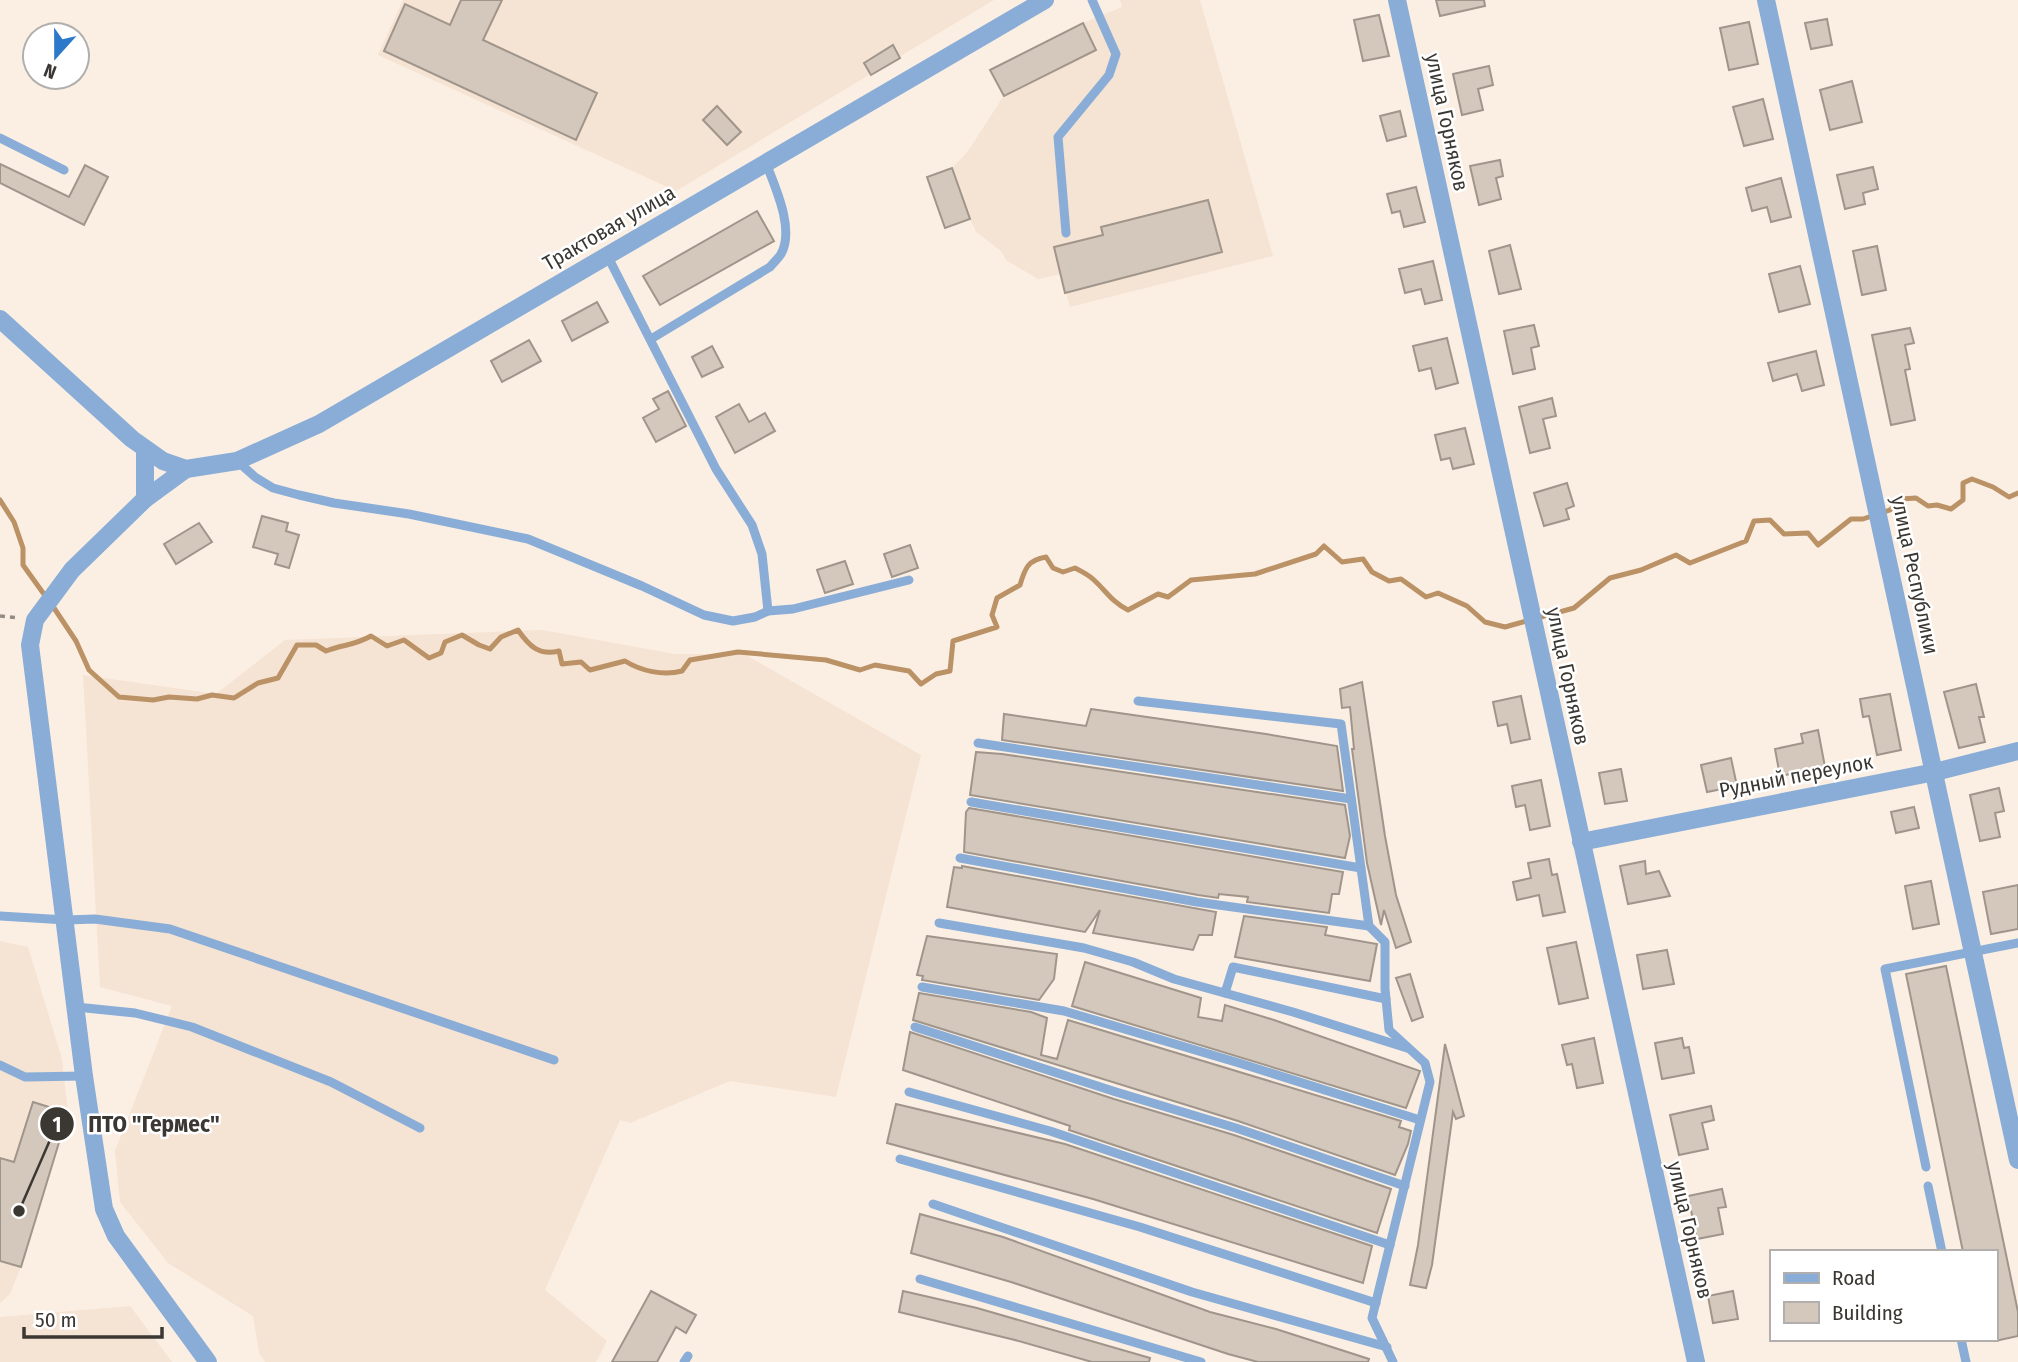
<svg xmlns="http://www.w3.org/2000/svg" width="2018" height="1362" font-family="'Fira Sans Condensed',sans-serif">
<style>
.built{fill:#f5e3d3}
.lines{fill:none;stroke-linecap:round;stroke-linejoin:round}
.stream{stroke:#bb9166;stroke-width:5}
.building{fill:#d4c8bd;stroke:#a0958a;stroke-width:2}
.path{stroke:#938c84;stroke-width:3.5;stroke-dasharray:5 5;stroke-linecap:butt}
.service{stroke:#89add6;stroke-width:9}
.minor{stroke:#89add6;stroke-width:18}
.tertiary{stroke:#89add6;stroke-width:18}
.labels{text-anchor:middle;stroke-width:5;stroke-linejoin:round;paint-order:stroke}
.street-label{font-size:21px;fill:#3b3732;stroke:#fff}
.leader{fill:none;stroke:#3b3732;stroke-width:2.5}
.callout-dot{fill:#3b3732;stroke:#fff;stroke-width:2.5}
.mark-label{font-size:21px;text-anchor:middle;font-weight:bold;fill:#fff}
.callout-label{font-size:23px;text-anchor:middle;font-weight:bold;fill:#3b3732;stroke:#fff;stroke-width:5;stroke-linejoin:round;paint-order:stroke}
</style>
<rect width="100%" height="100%" fill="#fbefe4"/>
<g class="built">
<path d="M403 0H994L676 191 378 55Z"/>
<path d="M1120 0H1200L1273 256 1070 307 1061 274 1038 279 1006 260 1001 251 976 232 970 219 945 228 927 177 952 168 968 151 1003 97 990 70 1083 23 1122 7Z"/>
<path d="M542 630 675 654H744L921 755 836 1097 730 1081 630 1123 620 1120 545 1290 607 1341 596 1362H265L259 1353 253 1316 168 1263 120 1202 115 1151 172 1006 100 987 83 675 216 694 285 640Z"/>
<path d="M0 941 28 947 62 1059 68 1113 21 1267 10 1294 0 1303Z"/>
<path d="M130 1306 172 1362H0V1317Z"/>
</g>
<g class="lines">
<g class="stream">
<path d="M0 500 14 522 23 548V565L46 597"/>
<path d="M52 605 76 641 89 670 119 697 153 700 169 697 197 699 212 695 234 698 258 683 278 678 297 645H316L326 651C344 644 353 646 371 636L387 646 404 640 429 658 441 653 445 642 462 635 479 645 490 649 501 637 518 630C529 646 539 656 559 651L562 664 581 662 590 670 625 661C641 671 663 676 682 671L690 660 738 652 826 660 860 670 875 665 909 671 921 684 936 674 950 671 953 641 997 627 992 615 997 598 1020 585C1025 568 1028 560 1046 557L1053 568 1063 572 1075 568C1081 571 1089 575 1094 580 1106 591 1112 602 1128 610L1158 594 1168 597 1191 580 1255 574 1316 554 1324 546 1342 562 1363 559 1372 572 1389 581 1401 579 1426 597 1438 593 1467 606 1485 622 1505 627 1574 608 1610 578 1641 570 1676 555 1690 563 1746 541 1754 521 1770 520 1784 534 1808 533 1818 545 1851 519H1863L1890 510 1901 499 1916 498 1928 506 1937 505 1951 509 1963 500V483L1972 479 1993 487 2009 497 2018 493"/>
</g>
</g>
<g class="building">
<path d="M461 0H502L483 40 597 93 576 140 384 51 405 4 450 25Z"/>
<path d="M1436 0H1484L1485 6 1440 16Z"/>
<path d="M1379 15 1389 56 1363 61 1354 20Z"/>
<path d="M1827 19 1832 45 1811 49 1805 23Z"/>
<path d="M1749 22 1758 64 1729 70 1720 28Z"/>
<path d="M1083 23 1096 50 1004 96 990 70Z"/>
<path d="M893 45 900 58 871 75 864 63Z"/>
<path d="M1489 66 1493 85 1478 89 1483 110 1462 115 1453 74Z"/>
<path d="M1852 81 1862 122 1830 130 1820 90Z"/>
<path d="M1763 99 1773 139 1744 146 1733 107Z"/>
<path d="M717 106 741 132 727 145 703 120Z"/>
<path d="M1400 111 1406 136 1387 141 1380 116Z"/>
<path d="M1500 160 1503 176 1496 178 1501 199 1479 205 1470 166Z"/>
<path d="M0 164 69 197 85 165 108 177 84 225 0 183Z"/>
<path d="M1873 167 1878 189 1863 193 1865 204 1845 209 1837 175Z"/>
<path d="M952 168 970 219 945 228 927 177Z"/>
<path d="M1781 178 1791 217 1771 222 1767 207 1752 211 1746 188Z"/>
<path d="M1416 187 1425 222 1404 227 1400 211 1392 213 1387 194Z"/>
<path d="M1208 200 1222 252 1065 293 1054 247 1103 235 1101 227Z"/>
<path d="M757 211 774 241 660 305 643 276Z"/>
<path d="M1510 245 1521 289 1499 294 1489 251Z"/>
<path d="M1877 246 1886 290 1862 295 1853 251Z"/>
<path d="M1433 261 1442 300 1425 304 1421 289 1405 293 1399 269Z"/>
<path d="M1800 266 1810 304 1779 312 1769 274Z"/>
<path d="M597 302 608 322 572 341 562 321Z"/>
<path d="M1534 325 1539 346 1531 348 1535 369 1513 374 1504 331Z"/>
<path d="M1910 328 1914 343 1905 345 1910 369 1905 370 1915 420 1891 425 1872 335Z"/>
<path d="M1447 338 1458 383 1436 389 1431 368 1419 371 1413 346Z"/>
<path d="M529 340 541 361 502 382 491 361Z"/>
<path d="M712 346 723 367 702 377 692 357Z"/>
<path d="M1816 351 1824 385 1802 391 1797 374 1773 381 1768 363Z"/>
<path d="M668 391 686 426 656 442 643 418 659 409 653 399Z"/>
<path d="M1552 398 1556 416 1543 419 1550 448 1530 453 1519 407Z"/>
<path d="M739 404 749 422 765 413 775 431 735 453 716 417Z"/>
<path d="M1465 428 1474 464 1453 469 1450 458 1441 460 1435 435Z"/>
<path d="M1567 483 1574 506 1566 509 1569 519 1544 526 1534 493Z"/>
<path d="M262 516 288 523 286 531 299 535 289 568 275 564 278 554 253 547Z"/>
<path d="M199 523 212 542 176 564 164 544Z"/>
<path d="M910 545 918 568 892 577 884 554Z"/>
<path d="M845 561 853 584 825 593 817 570Z"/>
<path d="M1362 682 1385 836 1396 895 1411 942 1396 948 1384 910 1381 925 1367 863 1352 749H1354L1350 707 1342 708 1340 689Z"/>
<path d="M1976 684 1984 717H1979L1985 742 1959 748 1944 692Z"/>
<path d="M1890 694 1901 750 1877 755 1869 716 1863 717 1860 699Z"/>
<path d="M1521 696 1530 739 1511 743 1507 724 1498 726 1493 702Z"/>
<path d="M1091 709 1266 734 1337 746 1343 791 1002 740 1004 714 1086 726Z"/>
<path d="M1818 730 1825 767 1780 776 1775 749 1803 743 1801 734Z"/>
<path d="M976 752 1002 754 1345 805 1350 836 1345 858 970 795Z"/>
<path d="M1731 758 1737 786 1707 792 1701 765Z"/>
<path d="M1621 769 1627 801 1605 804 1599 773Z"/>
<path d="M1541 780 1550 826 1530 830 1525 805 1516 807 1512 786Z"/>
<path d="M1999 788 2004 811 1995 813 2000 837 1980 841 1970 795Z"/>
<path d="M1914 807 1919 828 1896 833 1891 812Z"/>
<path d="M969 808 1343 872 1339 894H1332L1329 913 1247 902 1248 897 1219 894 1218 898 1198 895 964 852 966 812Z"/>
<path d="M1549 859 1552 875 1557 874 1565 912 1543 916 1539 895 1517 900 1513 882 1531 878 1528 863Z"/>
<path d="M1645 861 1646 874 1659 871 1670 896 1628 904 1620 866Z"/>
<path d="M962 866 1216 912 1212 935H1199L1193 950 1093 933 1100 910 1085 932 947 907 954 867 962 868Z"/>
<path d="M1931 881 1939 924 1913 929 1905 886Z"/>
<path d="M2018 885V929L1991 934 1983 892Z"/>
<path d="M1244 916 1327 927 1325 935 1377 944 1370 981 1235 957Z"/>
<path d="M927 936 1057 954 1054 979 1039 1000 922 980 923 976 917 975Z"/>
<path d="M1576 942 1588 998 1559 1004 1547 948Z"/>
<path d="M1667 950 1674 984 1643 989 1637 955Z"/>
<path d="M1085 962 1201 998 1198 1017 1222 1021 1225 1005 1274 1020 1420 1071 1406 1108 1072 1006Z"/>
<path d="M1946 966 2018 1312V1336L1995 1341V1252H1963L1906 974Z"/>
<path d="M1410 974 1423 1017 1412 1021 1396 978Z"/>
<path d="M919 993 1031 1012 1047 1018 1041 1055 1057 1059 1068 1020 1401 1121 1399 1127 1411 1131 1408 1144 1395 1175 1238 1121 913 1020Z"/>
<path d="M910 1032 1114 1099 1234 1135 1391 1189 1377 1233 1069 1130 1070 1126 903 1070Z"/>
<path d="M1594 1038 1603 1083 1577 1088 1572 1064 1567 1065 1562 1045Z"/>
<path d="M1682 1038 1684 1048 1689 1047 1694 1073 1662 1079 1655 1043Z"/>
<path d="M1445 1044 1464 1116 1456 1119 1453 1112 1432 1265 1426 1288 1410 1285 1418 1245Z"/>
<path d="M33 1102 68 1113 21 1267 0 1261V1158L14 1162Z"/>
<path d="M896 1104 1065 1144 1372 1246 1363 1283 1093 1199 887 1143Z"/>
<path d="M1711 1106 1714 1120 1702 1123 1708 1149 1679 1155 1670 1115Z"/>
<path d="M1722 1189 1726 1207 1718 1208 1723 1234 1697 1239 1688 1196Z"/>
<path d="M920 1214 1003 1237 1210 1312 1276 1329 1369 1359 1368 1362H1258L1228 1354 1011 1282 911 1253Z"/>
<path d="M651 1291 696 1315 686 1333 676 1327 657 1362H612Z"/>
<path d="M903 1291 977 1308 1150 1358 1149 1362H1092L1015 1340 899 1312Z"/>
<path d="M1733 1291 1738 1319 1713 1323 1708 1296Z"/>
</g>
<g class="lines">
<path class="path" d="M0 616 19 618"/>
<g class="service">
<path d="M0 138 64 170"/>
<path d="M1066 233 1058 137 1109 75 1116 54 1092 0"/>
<path d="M651 339 770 267C773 263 778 259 781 254 795 229 775 187 766 163"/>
<path d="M237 461 255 477 273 488 299 495 334 503 409 514 528 539 642 586 704 615 733 621 755 617 768 611 762 554 752 525 716 469 607 255"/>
<path d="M768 611 793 609 909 580"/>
<path d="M1138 701 1341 724 1369 926 1385 942V989L1389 1030 1425 1063 1430 1082 1372 1318 1393 1362"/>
<path d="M978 743 1351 799"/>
<path d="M971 802 1361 868"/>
<path d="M960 858 1197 902 1369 926"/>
<path d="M0 916 66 920 95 919 170 929 554 1060"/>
<path d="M939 923 1084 948 1133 962 1174 979 1293 1012 1407 1048"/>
<path d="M922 987 1064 1011 1239 1063 1420 1120"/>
<path d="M1225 993 1233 967 1386 999"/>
<path d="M76 1007 135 1013 192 1027 331 1082 420 1128"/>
<path d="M915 1027 1116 1092 1236 1128 1405 1186"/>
<path d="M0 1065 25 1077 84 1076"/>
<path d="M909 1092 1050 1131 1390 1245"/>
<path d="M900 1159 1140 1227 1376 1303"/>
<path d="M1926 1167 1885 969 2018 943"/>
<path d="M1928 1186 1942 1252"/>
<path d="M933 1204 1192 1292 1387 1347"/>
<path d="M920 1279 1201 1362"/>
<path d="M1961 1339 1966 1362"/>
<path d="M684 1362 688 1356"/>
</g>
<g class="minor">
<path d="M1766 0 2018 1160"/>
<path d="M0 319 132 439 163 461 186 469 237 461 319 424 1045 0"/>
<path d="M186 469 145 499 72 570 35 620 30 645 84 1076 104 1209 116 1236 208 1362"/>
<path d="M145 499V451"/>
<path d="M1581 842 1935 772 2018 751"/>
</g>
<path class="tertiary" d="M1397 0 1696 1362"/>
</g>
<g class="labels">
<g class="street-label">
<text transform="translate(1447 122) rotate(78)" y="7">улица Горняков</text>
<text transform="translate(609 228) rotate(-30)" y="7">Трактовая улица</text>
<text transform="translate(1915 575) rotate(78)" y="7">улица Республики</text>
<text transform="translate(1568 676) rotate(78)" y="7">улица Горняков</text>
<text transform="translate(1796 776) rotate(-11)" y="7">Рудный переулок</text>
<text transform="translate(1690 1230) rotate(77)" y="7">улица Горняков</text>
</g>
</g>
<path class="leader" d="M19 1211L57 1124"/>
<g class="callout-dot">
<circle cx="19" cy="1211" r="7"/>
<circle cx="57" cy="1124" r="18"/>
</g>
<g class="mark-label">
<text x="57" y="1132">1</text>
</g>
<g class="callout-label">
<text x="154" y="1132">ПТО "Гермес"</text>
</g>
<rect x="1770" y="1250" width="228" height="91" fill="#ffffff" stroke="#b1afad" stroke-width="2"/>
<rect x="1784" y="1273" width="35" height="10" fill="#89add6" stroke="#b1afad" stroke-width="2"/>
<text x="1832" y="1285" font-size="21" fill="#3b3732">Road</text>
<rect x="1784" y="1302" width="35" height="21" fill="#d4c8bd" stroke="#b1afad" stroke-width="2"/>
<text x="1832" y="1320" font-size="21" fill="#3b3732">Building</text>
<g transform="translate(56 56) rotate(201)"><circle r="33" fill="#ffffff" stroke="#b1afad" stroke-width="2"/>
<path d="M0-5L12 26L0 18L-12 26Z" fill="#2b79c8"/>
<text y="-10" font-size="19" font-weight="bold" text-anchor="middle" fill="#3b3732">N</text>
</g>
<path d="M24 1327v10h138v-10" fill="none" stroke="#3b3732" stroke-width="3.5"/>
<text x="35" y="1327" font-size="21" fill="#3b3732" stroke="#ffffff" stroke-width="5" paint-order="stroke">50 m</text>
</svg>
